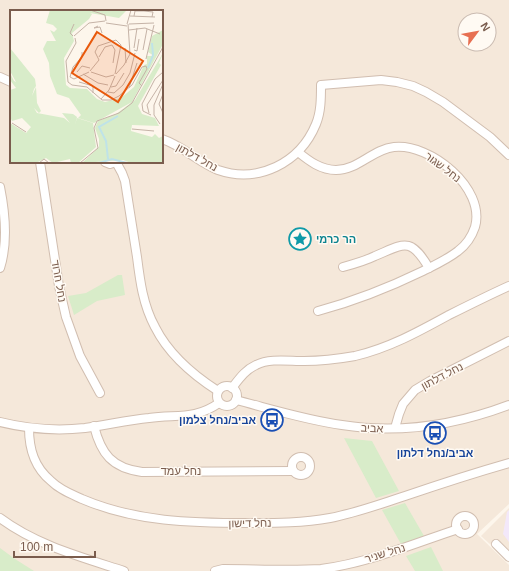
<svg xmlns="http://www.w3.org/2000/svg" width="509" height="571" font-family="Helvetica,Heebo,sans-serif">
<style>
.residential{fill:#f5e8da;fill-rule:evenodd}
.education{fill:#f3e8fa}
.green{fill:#d8ecc9}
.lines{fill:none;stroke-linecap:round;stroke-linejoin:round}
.minor-casing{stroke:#d1beb0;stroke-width:10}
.minor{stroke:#fff;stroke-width:8}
.labels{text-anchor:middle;stroke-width:3;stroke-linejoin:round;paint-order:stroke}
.street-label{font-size:11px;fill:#7a5c4d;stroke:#fffaf3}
.culture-label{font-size:11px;font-weight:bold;fill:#0d838f;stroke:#fffaf3;text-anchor:start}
.transit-label{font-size:11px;font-weight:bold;fill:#164399;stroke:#fffaf3;text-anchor:end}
.inset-river{fill:none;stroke:#bfe3e8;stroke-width:2}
.inset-road{fill:none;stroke:#c5b3a7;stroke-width:1}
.view{fill:#e8590c;fill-opacity:0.15;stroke:#e8590c;stroke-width:2}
.inset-edge{fill:none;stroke:#7a5c4d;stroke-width:2}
</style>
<rect width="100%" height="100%" fill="#fdf6ec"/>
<g class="residential">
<path d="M0 0H509V504L477 534 509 565V571H0ZM11 11H162V162H11ZM465 20H489V44H465Z"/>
<path d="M509 508V561L481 536Z"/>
</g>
<path class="education" d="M509 510V542L503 534 507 512Z"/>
<g class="green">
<path d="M118 275H122L125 295 97 301 74 315 68 296 86 293Z"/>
<path d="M344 438 372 441 399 491 376 498Z"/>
<path d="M405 503 424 536 401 544 382 510Z"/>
<path d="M431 547 443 571H415L406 556Z"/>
<path d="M0 548 15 559 34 571H0Z"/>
</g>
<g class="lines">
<g class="minor-casing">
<g id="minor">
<path d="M0 77 11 82"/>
<path d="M162 139C183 146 198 162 218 170 258 184 300 163 316 124 321 112 321 98 321 85L381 80 397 82 413 86 426 92 443 102 490 137 509 155"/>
<path d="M298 152C309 161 321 170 336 170 358 170 373 149 394 147 430 143 486 188 475 227 472 236 466 245 458 251 448 259 435 265 423 271 390 287 355 301 318 311"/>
<path d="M40 162 59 286 66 317 80 356 100 393"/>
<path d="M105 162 110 164 116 162"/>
<path d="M116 162 122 173 125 181C129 206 133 232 137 257 140 281 143 305 155 327 169 355 193 375 218 391"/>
<path d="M0 187C5 212 8 243 0 268"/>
<path d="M343 267C354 264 365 261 375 256 404 244 410 236 429 268"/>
<circle cx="227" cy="396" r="10"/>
<path d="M232 388C239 379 245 370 256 365 270 358 288 361 304 361 321 361 338 359 355 356 389 348 418 332 449 315 469 305 489 295 509 286"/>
<path d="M236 400C271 409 306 420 342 425 398 434 456 425 509 405"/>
<path d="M0 422C28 429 57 431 85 428 107 425 128 420 149 418 176 414 195 420 219 403"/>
<path d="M94 426C101 454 112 468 142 472L293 471"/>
<path d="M29 428C29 449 34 467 51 481 60 490 71 494 82 499 136 522 191 523 249 523 276 523 303 523 330 518 356 513 380 504 405 496 440 484 474 473 509 463"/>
<path d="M395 428 399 414 403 404 415 390 430 381 509 341"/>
<circle cx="301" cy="466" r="9"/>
<circle cx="465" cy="525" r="9"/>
<path d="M0 518C36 545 81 557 124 571"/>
<path d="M496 544 509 557"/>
<path d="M215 571 223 569C256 569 289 571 321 569 368 563 413 544 458 529"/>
</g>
</g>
<use href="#minor" class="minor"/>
</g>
<defs>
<g id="sight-ring" transform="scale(1.15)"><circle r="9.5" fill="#fffaf3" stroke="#0f9aa8" stroke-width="1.5"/><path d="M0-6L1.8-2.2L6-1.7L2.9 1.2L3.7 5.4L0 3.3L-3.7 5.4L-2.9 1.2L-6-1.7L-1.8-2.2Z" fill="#0f9aa8"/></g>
<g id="bus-ring" transform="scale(1.15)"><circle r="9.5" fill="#fffaf3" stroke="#1a4fb4" stroke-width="1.5"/><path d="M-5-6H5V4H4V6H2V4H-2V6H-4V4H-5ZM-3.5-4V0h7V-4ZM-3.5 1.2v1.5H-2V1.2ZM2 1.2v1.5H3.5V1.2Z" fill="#1a4fb4"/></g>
</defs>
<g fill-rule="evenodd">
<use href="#sight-ring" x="300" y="239"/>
<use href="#bus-ring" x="272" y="420"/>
<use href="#bus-ring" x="435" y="433"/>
</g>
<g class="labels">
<g class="street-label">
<text transform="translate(197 157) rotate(29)" y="4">נחל דלתון</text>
<text transform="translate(443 167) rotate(37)" y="4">נחל שגור</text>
<text transform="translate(59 281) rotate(80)" y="4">נחל חרוד</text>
<text transform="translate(442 376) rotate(-28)" y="4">נחל דלתון</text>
<text transform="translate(372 428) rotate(3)" y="4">אביב</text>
<text x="181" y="475">נחל עמד</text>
<text transform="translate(250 523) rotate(-1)" y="4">נחל דישון</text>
<text transform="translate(385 553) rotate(-17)" y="4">נחל שניר</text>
</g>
<g class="culture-label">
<text x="316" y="243">הר כרמי</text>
</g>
<g class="transit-label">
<text x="256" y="424">אביב/נחל צלמון</text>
<text x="435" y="457" text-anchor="middle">אביב/נחל דלתון</text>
</g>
</g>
<g transform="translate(10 10)">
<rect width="153" height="153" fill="#fdf6ec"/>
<path d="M40 0H117L109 8 80 3 82 4 79 9 62 23 64 31 54 48 56 75 60 78 77 79 87 89 95 92 111 88 124 77 134 55 137 54V46H144L138 42 142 26 153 20V34L122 92 84 113 68 108 71 105 59 88 47 84 40 66 39 53 33 39 37 31H46L40 20 44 22 47 19 43 15 36 13ZM0 38 25 69 26 76 24 79 22 86 26 77 27 93 31 101 29 103 24 98 27 103 54 108 60 113 52 103 63 104 67 107 65 115 67 108 83 113 86 137 68 153H61L60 149 43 153 36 148 26 153H0V113L16 123 21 117 12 108 2 111 0 107V80L6 78 0 70V63L4 71 6 72 0 61ZM153 43 149 53 151 55 128 96 132 104 145 108 149 116 122 115 121 121 142 127 145 124 149 128 153 126V153H121L113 150 72 153 89 137V129L85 118 88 111 106 104 125 90Z" fill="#d8ecc9"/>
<path class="inset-river" d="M138 58 143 45 142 33M98 149 96 131 89 117 108 106M89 153 102 149 117 153"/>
<path class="inset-road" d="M80 0 95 5 96 11M120 6 145 7M124 6 125 1H134L143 2 142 7M96 13 117 16M117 14 121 0M119 14 144 13M88 16 84 18 90 17 92 23M119 20 135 18 150 24M63 26 60 23 64 14M64 26 79 13 95 11M65 28 66 33 56 51 58 72 62 75 77 77 92 90H101L109 86 122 75 132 57 136 56M115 38 116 53M124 38 127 18M124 40 127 41 129 29M133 40 137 19M72 42V47L63 57 60 67 64 69 79 62M89 47 95 37 102 35 105 40 103 53M136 49 144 15M80 61 89 50 85 42 88 36 106 30 111 35 105 64M67 62 72 56 80 58M81 62 96 67 104 65M73 64 88 73 98 75M106 64 114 55 120 44 118 14M69 72 83 76V83M132 76 129 73 137 59 136 56M101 77 106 76 114 63M119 78 127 53M98 82 104 83 113 75 120 63 125 43M153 84 149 94 153 103M91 89 99 80 105 66M139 103 137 95 153 70M141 105 133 101 132 94 145 69 153 62M2 113 16 122M150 114 144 105V95L153 74M122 119 144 121M29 153 34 149 39 153M70 153 88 138 84 118 87 111 109 103 122 93 153 37"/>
<path class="view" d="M87 22 133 51 108 92 62 63Z"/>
<rect width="153" height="153" class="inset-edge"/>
</g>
<g transform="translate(477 32) rotate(58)"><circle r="19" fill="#fffaf3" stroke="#cabbb1"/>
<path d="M0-3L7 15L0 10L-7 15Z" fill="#e76f51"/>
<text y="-6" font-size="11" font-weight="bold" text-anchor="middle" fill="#7a5c4d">N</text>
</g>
<path d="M14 551v6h81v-6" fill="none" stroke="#7a5c4d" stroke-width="2"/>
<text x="20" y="551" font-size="12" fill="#7a5c4d" stroke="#fffaf3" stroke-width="3" paint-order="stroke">100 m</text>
</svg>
